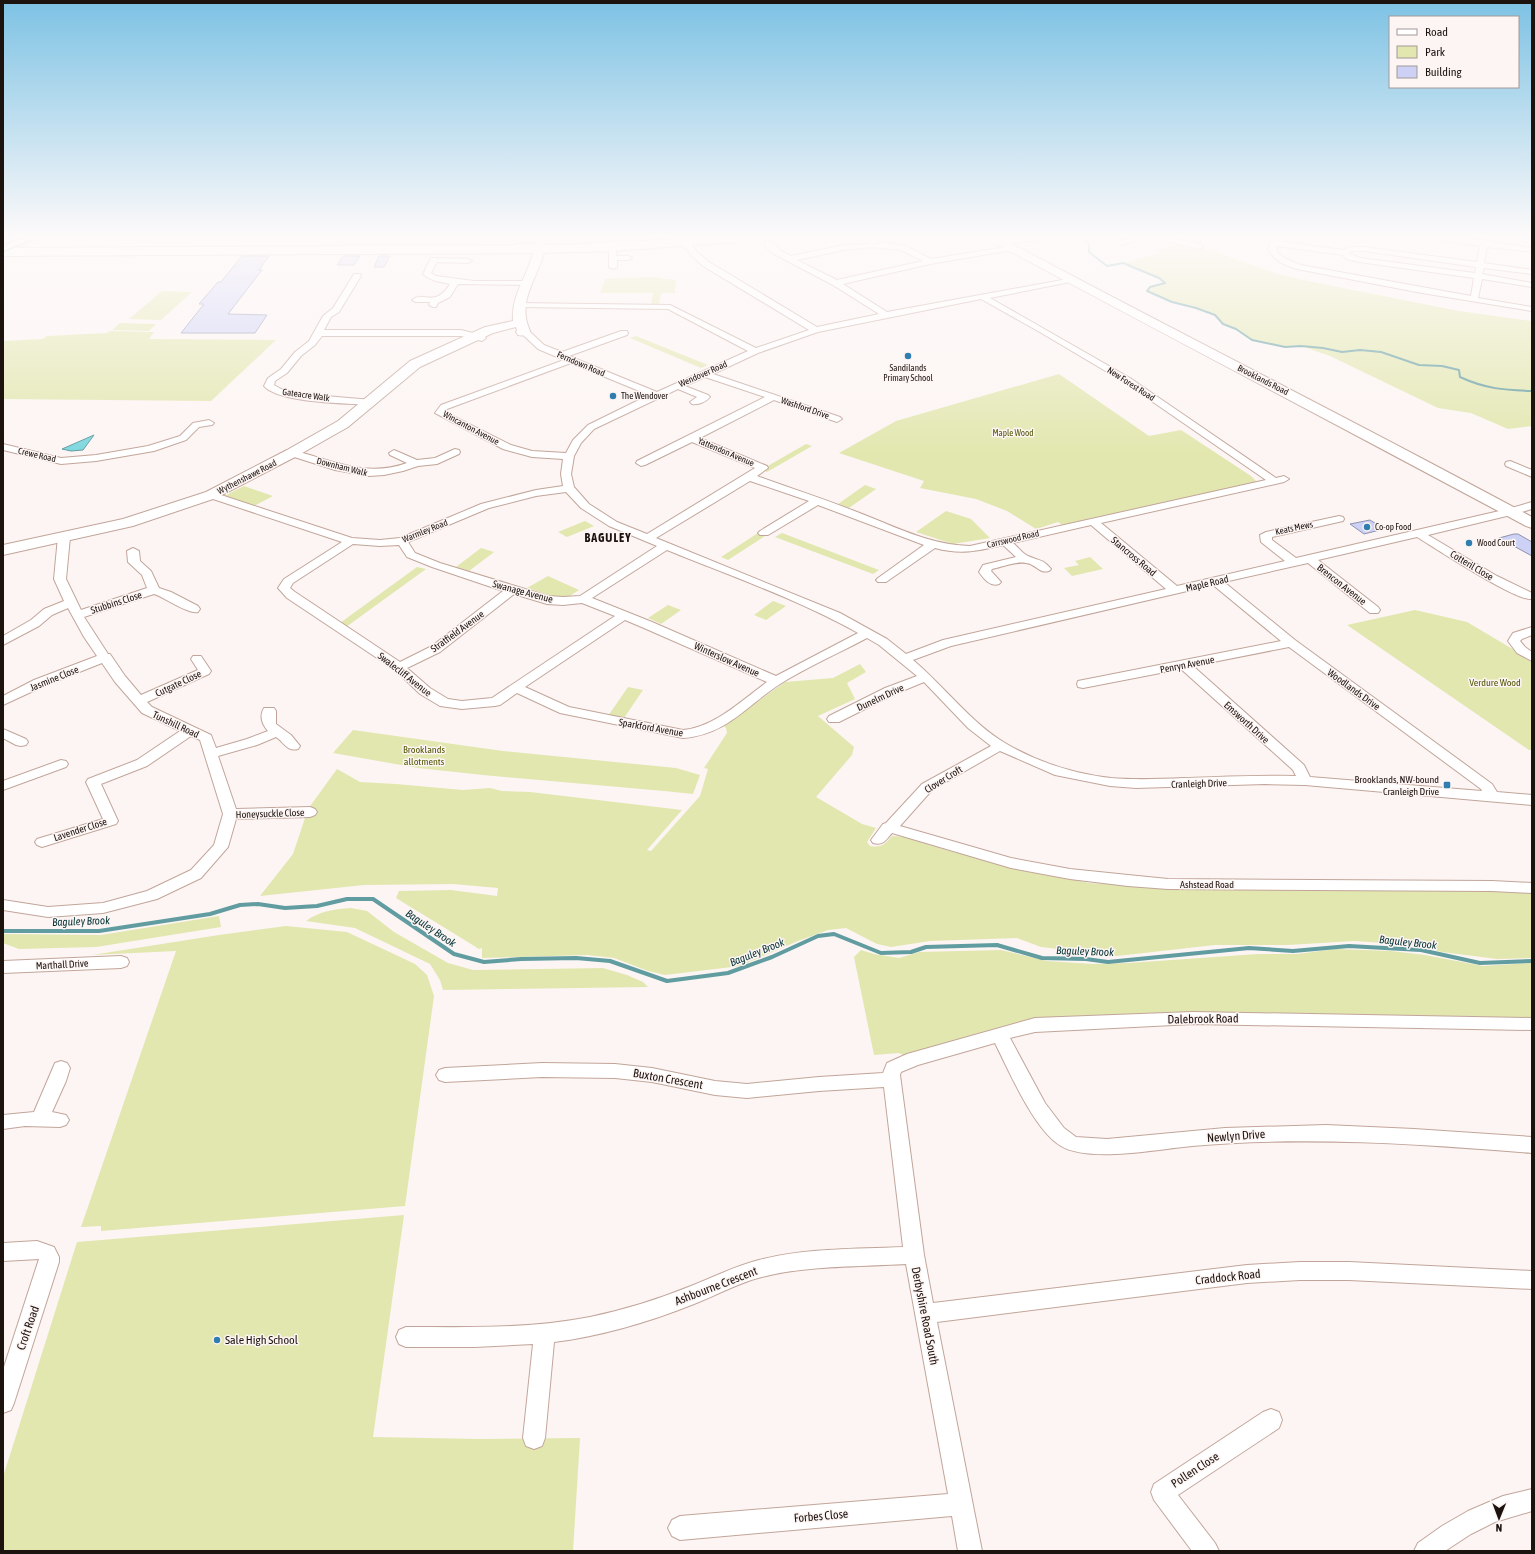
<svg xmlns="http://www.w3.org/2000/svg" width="1535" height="1554" font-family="'Asap Condensed',sans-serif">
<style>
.green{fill:#e2e7af}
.water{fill:#7ed7de;stroke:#619ca0}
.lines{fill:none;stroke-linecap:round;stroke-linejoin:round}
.stream-far1{stroke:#619ca0;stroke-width:2}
.stream{stroke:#619ca0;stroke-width:4}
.building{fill:#cdd1f6;stroke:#9092ac}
.street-casing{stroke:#c2a59a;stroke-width:2}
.secondary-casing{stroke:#c2a59a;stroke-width:2}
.highway-casing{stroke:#c2a59a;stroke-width:2}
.street{fill:#fff;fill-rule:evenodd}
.secondary{fill:#fff;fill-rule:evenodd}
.highway{fill:#fff;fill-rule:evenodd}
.tram{stroke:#584f4c;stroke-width:1}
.poi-dot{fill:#2f7eaf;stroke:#fcf5f3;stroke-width:1.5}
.labels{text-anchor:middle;stroke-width:3;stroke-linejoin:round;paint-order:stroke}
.far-street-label{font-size:9px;fill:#1c120e;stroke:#fcf5f3}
.far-poi-label{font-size:9px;fill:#1c120e;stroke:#fcf5f3;text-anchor:start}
.far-park-label{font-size:9px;fill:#535606;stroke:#fcf5f3}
.street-label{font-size:10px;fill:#1c120e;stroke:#fcf5f3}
.park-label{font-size:10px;fill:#535606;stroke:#fcf5f3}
.poi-label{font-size:10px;fill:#1c120e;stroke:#fcf5f3;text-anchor:end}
.water-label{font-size:11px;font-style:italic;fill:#053336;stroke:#fcf5f3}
.far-district-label{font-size:12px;font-weight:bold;letter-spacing:1px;fill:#1c120e;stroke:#fcf5f3}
.near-street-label{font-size:12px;fill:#1c120e;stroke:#fcf5f3}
.near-poi-label{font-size:12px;fill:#1c120e;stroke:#fcf5f3;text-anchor:start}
</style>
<rect width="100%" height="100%" fill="#fcf5f3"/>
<g class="green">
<path d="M320 238H404L401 244H315Z"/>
<path d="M1180 244 1186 246 1196 245 1278 274 1303 280 1459 311 1532 321V426L1508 429 1471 413 1438 408 1330 356 1301 346 1285 347 1252 340 1236 329 1223 324 1215 315 1196 308 1172 302 1147 291 1150 287 1165 283 1159 278 1123 263 1160 253 1154 250Z"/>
<path d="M650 277 676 280 675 293H661L659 304H651L653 293H600L605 279Z"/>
<path d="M162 291 192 292 161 320 129 319Z"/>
<path d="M120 323 156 324 149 331 112 330Z"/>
<path d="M110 331 154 332 149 339 276 340 211 401 3 399V341L43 339 47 336 107 333Z"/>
<path d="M636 336 708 365 701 368 630 338Z"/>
<path d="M1059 374 1149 436 1181 430 1251 476 1258 483 1062 525 1058 522 1036 529 1007 511 976 499 920 488 924 481 839 453 896 421Z"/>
<path d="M806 444 812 446 767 472 765 471 770 468 766 467Z"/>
<path d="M865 485 876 489 849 508 838 504Z"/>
<path d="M244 486 273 496 254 506 224 496Z"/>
<path d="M946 511 971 519 990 538 953 544 916 532Z"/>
<path d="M585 521 594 526 567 537 558 532Z"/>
<path d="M758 533 765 536 728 560 721 557Z"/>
<path d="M782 533 879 570 873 574 775 537Z"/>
<path d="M481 548 494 552 469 571 456 567Z"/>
<path d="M1090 557 1103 569 1072 576 1064 568 1079 565 1075 561Z"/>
<path d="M417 567 426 569 346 627 340 623Z"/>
<path d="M548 576 579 590 565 599H561L527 588Z"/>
<path d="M773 601 786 606 766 620 754 615Z"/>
<path d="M668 605 681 610 661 624 648 618Z"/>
<path d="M1415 610 1467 622 1521 654 1532 663V750H1529L1347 625Z"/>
<path d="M860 664 866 672 847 683 855 699 818 716 854 747 852 755 816 797 862 824 876 828 867 842 870 846C882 848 885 844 892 836L907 837 953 852 1062 877 1089 883 1169 888 1473 890 1532 893V958L1497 959 1442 952 1413 945 1354 941 1288 945H1215L1117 956 1041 947 1017 938 930 941 891 947 877 944 846 928 828 930 798 941 740 966 665 975 648 971 614 958 587 955 482 958V948L479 949 471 944 396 898 399 891 451 890 497 896 498 888 453 884 364 885 260 896 293 854 308 809 337 769 360 782 396 784 463 790 490 788 502 791 530 792 682 810 647 850 651 851 700 796 708 769 704 768 727 733 726 728 724 726 785 682 833 678Z"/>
<path d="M628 687 643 690 624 718 608 716Z"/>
<path d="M353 730 503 751 676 768 700 775 693 794 664 791 483 775 418 768 333 753Z"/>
<path d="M351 908 367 911 394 932 448 963 473 970 603 968 627 975 643 982 648 987 443 990 440 980 430 964 355 928 306 921C320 911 334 909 351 908Z"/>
<path d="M219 916 221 927 96 947 19 949 3 943V934L101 935Z"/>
<path d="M286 926 347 932 415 964 427 975 434 996 405 1206 101 1231V1226L81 1227 176 951 92 955 219 935Z"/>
<path d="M1336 949 1391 951 1425 955 1483 966 1532 963V1020H1062L908 1055H903L899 1053 874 1055 854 957 861 950 874 954 899 958 919 952 1001 950 1047 961 1093 964 1128 963 1258 954H1297Z"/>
<path d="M404 1215 373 1437 478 1439 580 1438 573 1551H3V1477L77 1242Z"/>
</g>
<path class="water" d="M94 435 83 450 71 451 62 449Z"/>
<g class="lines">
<path class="stream-far1" d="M1081 238 1089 244V252L1107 266 1123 263 1159 278 1165 283 1150 287 1147 291 1172 302 1196 308 1215 315 1223 324 1236 329 1252 340 1285 347 1301 346 1323 348 1342 352 1360 350 1381 352 1419 365 1442 366 1459 370 1460 377C1486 389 1504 390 1532 391"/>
<path class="stream" d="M3 931H99L210 914 240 905 258 904 285 908 317 906 347 899H373L454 954 484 962 521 959 576 958 610 961 667 981 728 973 772 957 818 936 834 934 881 953 911 952 926 947 997 945 1042 958 1086 959 1108 962 1249 948 1293 951 1349 946 1421 950 1480 963 1532 961"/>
</g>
<g class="building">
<path d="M242 256H269L259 270H262L228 314 267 315 255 333H181L204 304H199L218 282H221Z"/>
<path d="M343 256H360L354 265H337Z"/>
<path d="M379 256H390L384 267H374Z"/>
<path d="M1370 520 1384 529 1364 534 1350 524Z"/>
<path d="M1514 534H1518L1532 542V556L1499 538Z"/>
</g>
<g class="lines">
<g class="street-casing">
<g id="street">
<path d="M537 238H545L543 251H540L536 249Z"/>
<path d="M678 238H686L697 252 709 262 817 327 879 314 833 285 774 254 765 246V242H771L780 250 791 256 844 245 886 243 906 246 931 259 1012 246 1016 248 1012 250 930 264 843 284 887 312 1073 278 1074 280 1070 282 990 298 1130 378 1276 478 1284 476 1289 479 1284 482 1101 523 1177 586 1285 561 1261 542 1260 535 1266 532 1339 516 1343 517 1344 519 1343 521 1272 537V540L1296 558 1508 509 1532 502V509L1515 514 1428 535 1497 576 1532 593V599C1517 602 1435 548 1417 537L1318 560 1378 607 1380 610 1378 613H1370L1308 563 1224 582 1295 640 1492 784 1497 792 1532 795V805L1305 785 1265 784 1136 788 1110 786 1055 775 1000 751 932 790 900 826 1011 858 1070 869 1128 875 1168 879 1492 881 1532 883V893L1492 891 1168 889 1128 886 1070 879 1011 868 892 833C886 840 883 846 873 843L871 840 883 824 886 823 922 784 991 746 968 728 924 682 895 694 839 722H829L827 719 829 716 885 688 917 676 879 645 867 638C839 653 807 667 780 684 746 706 726 735 683 738L560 713 517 693 500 705 495 706 462 709 440 706 420 694 395 670 287 598 278 588 284 579 342 542 207 497 206 495 207 493H215L352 538 380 540 400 538 481 504 536 490 563 486 561 474 563 459 532 457 503 449 435 413 441 405 564 360 538 349 521 333 520 331 521 329H527L544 345 562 352 621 331H627L628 333 627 335 569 356 657 392 748 351 668 309 519 307 515 305 516 303 670 305 756 348 809 330 703 266 691 255ZM872 247 901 250 923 261 837 280 797 260 844 250ZM981 299 1038 331 1124 382 1266 480 970 546C929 545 894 526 857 512 824 499 790 488 757 476L768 468 767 466 700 438 774 400 834 421 837 422 842 419 840 417 713 374 758 353 818 332ZM571 363 649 395 588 425 573 440 566 453 532 451 511 445 445 412 447 409ZM705 377 765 397 637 461 636 463 641 466 645 465 692 442 755 468 647 534 617 522 589 504 574 487 571 474 574 456 581 443 594 429 678 389 697 397 690 402 692 404C698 405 706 402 710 397L708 395 685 386ZM750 481 809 501 760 531 758 533 760 535H768L818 505 924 545 878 578 876 580 878 582H886L935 548C961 555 977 551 1003 545L1016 557 983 565 979 572C984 579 990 587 999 584L1001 582 991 571 992 569C1002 567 1016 561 1026 563 1036 564 1039 574 1049 571L1051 569C1042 558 1038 561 1028 556 1023 554 1018 547 1013 543L1091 525 1166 589 943 640 906 654 887 639 840 613 656 538ZM566 492 581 508 609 526 657 546 580 596 563 597 548 596 440 563 415 553 408 542 489 508 536 496ZM353 544 380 546 399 545 407 557 432 567 503 591 432 646 400 662 295 592 290 588 293 583ZM667 550C731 576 797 599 858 633L776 676 652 622 592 598ZM1213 585 1281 641 1083 680 1078 681 1077 684 1078 687 1083 688 1181 669 1293 770 1296 776C1258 775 1221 777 1184 778 1160 779 1135 780 1111 778 1075 774 1037 762 1005 743 971 723 944 686 913 660L951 646ZM514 594 547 604 563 605 582 603 615 616 492 698 462 701 448 699 430 688 407 668 440 652ZM625 620 644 628 767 682C742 700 715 727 683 730L569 707 525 687ZM1289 647 1481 789 1482 791 1310 777 1304 765 1193 666Z"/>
<path d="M1020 238H1043L1039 240 1002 244 998 242 1002 240Z"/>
<path d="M1134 238H1146L1122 245 1115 242 1119 240 1122 241Z"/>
<path d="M1160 238H1172L1202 245 1203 247 1199 249 1161 240Z"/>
<path d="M1272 238H1280L1278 241 1343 250 1350 247H1364L1477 262 1480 246 1438 240 1434 238C1467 235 1500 244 1532 248V252L1487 247 1484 263 1532 270V274L1484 268 1482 274 1532 283V287L1482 279 1478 298 1532 307V311L1422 293 1297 269C1285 265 1273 261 1268 248ZM1277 246 1343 255 1346 259 1359 262 1474 278 1471 296 1301 265 1286 259 1277 252ZM1352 251H1364L1476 267 1475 273 1360 258 1349 253Z"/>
<path d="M609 241H615L616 243V256H628L632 258 628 260H617V267L613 269 609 267Z"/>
<path d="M431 258 468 259 472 261 468 263 437 262 431 273 436 276 474 281H527L531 283 527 285 458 284 450 297 438 303 436 307H433L429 305 430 302H416L412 300C424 290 434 309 450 284 441 282 430 281 423 274Z"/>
<path d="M354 274H360L361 276 339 312 331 317 324 330H461L485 336 486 338 482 341 461 336H322L315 345 301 356 287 373 275 381 274 385 281 389 302 394 372 400 374 402 372 404 369 405C346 403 279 403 264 386L268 378 281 369 295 352 309 341 323 316 333 308Z"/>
<path d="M209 420 214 423 212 425 199 427 186 440 154 451 96 461 61 464 3 450V444L61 458 96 455 148 446 180 436 193 423Z"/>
<path d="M455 449 459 450 460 452 459 454 437 464 418 466 403 471 384 475 369 476 335 470 288 455 287 453 292 450C332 460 365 478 407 463L390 455 389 453 394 450 417 460 435 458Z"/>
<path d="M1510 461 1532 470V477L1506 466 1505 464 1506 462Z"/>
<path d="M64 534 70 537 66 579 81 610 147 588 142 575 128 562 127 551 133 548 139 551 140 561 151 571 159 588 171 592 198 606 200 609 198 612C187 614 166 598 154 594L84 617 108 654H110L125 676 141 695 198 670 191 659 193 656H201L211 671 209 674 147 702 152 707 211 735 216 748 247 739 268 731C262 724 259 716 264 708H274L276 711V724L291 735 300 746 298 749C287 752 284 742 276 737L257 745 218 756 236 809 310 807 315 809 317 812 315 815 310 817 236 819 228 847 201 878 157 899 103 913 48 917 3 910V900L48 907 103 903 147 891 191 870 214 845 223 814 200 740 191 736 147 766 101 784 118 821 116 824 42 847 37 845 35 842 37 839 103 819 86 782 88 779 137 760 180 731 142 713 115 682 102 663 44 686 3 705V696L34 680 97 656 84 637 68 608 52 615 39 626 3 645V636L31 620 44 609 64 601 54 579 58 537Z"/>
<path d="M1532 627V635L1522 639 1520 641 1525 647 1532 652V661L1517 653 1508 641 1513 633Z"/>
<path d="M3 729 26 739 28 742 26 745 21 746 16 745 3 738Z"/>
<path d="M61 760 66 761 68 764 66 767 3 790V781Z"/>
<path d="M121 956 127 958 129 962 127 966 121 968 3 973V961Z"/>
<path d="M1193 1012 1532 1018V1030L1193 1024 1035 1032 1010 1038 1045 1103 1064 1128 1076 1137 1107 1139 1225 1128 1326 1125 1414 1129 1532 1137V1153C1418 1144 1306 1136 1192 1146 1159 1149 1089 1163 1061 1146 1034 1130 1009 1071 995 1043L918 1065 901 1072 900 1075 924 1255 933 1303 1247 1265 1300 1262H1349L1532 1271V1289L1349 1280H1300L1247 1283 937 1322 982 1551H958L952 1516 680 1540 672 1536 668 1528 672 1520 680 1516 948 1494 906 1264C857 1267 806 1265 758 1278 736 1284 715 1296 694 1304 649 1322 602 1336 554 1342L545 1438 542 1446 534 1449 526 1446 523 1438 533 1344 475 1347H406L399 1344 396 1337 399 1330 406 1327C468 1327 529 1329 590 1317 624 1310 659 1299 691 1286 714 1277 735 1266 759 1260 805 1248 855 1249 903 1247L884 1087 819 1091 747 1098 715 1095 652 1082 615 1078 542 1077 445 1082 439 1080 436 1075 439 1070 445 1068 542 1063 615 1064 652 1068 715 1081 747 1084 819 1077 883 1073 887 1063 907 1054 1035 1018Z"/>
<path d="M61 1061 67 1063 70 1068 66 1081 52 1112 66 1115 69 1120 66 1125 60 1127 25 1126 3 1129V1115L34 1112 55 1063Z"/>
<path d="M37 1241 54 1247 59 1257V1262L14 1403 11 1410 3 1413V1370L39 1259 3 1261V1243Z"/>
<path d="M1271 1409 1279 1412 1282 1420 1279 1428 1178 1495 1215 1543 1219 1551H1192L1154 1500 1151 1492 1154 1484 1263 1412Z"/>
<path d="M1532 1489V1511L1495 1522 1471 1534 1445 1551H1414L1418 1543 1442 1526 1468 1511 1503 1496Z"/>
</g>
</g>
<g class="secondary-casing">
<g id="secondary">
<path d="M22 238H35L34 240 3 253V246Z"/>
<path d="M988 238H1001C1177 332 1356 422 1532 517V528L1526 526C1348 430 1168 337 989 240Z"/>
<path d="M517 244C526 244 539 241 545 249 538 279 516 300 530 331 527 336 523 336 518 335L516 332 517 330 516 327 493 333 420 367 348 427 297 456 216 498 133 526 3 555V545L123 519 206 492 287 450 338 421 410 361 485 327 513 321C511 295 528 275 534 250L513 249 512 247 513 245Z"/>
</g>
</g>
<g class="highway-casing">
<path id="highway" d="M690 238H741L739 240 735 242 613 251 540 253 3 256V248L540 245 613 243Z"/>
</g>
<use href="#street" class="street"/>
<use href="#secondary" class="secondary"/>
<use href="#highway" class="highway"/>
<g class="tram">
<path d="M3 246 19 238"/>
<path d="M3 252 35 238"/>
</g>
</g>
<linearGradient id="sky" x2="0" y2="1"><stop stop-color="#7dc2e4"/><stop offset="0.52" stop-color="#fefafa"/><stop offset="1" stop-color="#fefafa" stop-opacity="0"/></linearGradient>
<rect width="1535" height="455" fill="url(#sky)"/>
<g class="poi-dot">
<circle cx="908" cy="356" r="4"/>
<circle cx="613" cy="396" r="4"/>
<circle cx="1367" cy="527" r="4"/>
<circle cx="1469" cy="543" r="4"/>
<rect x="1443" y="781" width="8" height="8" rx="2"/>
<circle cx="217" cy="1340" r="4"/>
</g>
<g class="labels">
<g class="far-street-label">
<text transform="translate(581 364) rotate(23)" y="3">Ferndown Road</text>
<text transform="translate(703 374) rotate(-24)" y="3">Wendover Road</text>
<text transform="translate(1263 380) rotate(27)" y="3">Brooklands Road</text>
<text transform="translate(1131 384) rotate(33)" y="3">New Forest Road</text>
<text transform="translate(306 395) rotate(8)" y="3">Gateacre Walk</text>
<text transform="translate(805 408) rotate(19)" y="3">Washford Drive</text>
<text transform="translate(471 428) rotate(28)" y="3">Wincanton Avenue</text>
<text transform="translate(726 452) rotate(23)" y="3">Yattendon Avenue</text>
<text transform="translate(37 455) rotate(13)" y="3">Crewe Road</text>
<text transform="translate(342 467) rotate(14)" y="3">Downham Walk</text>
<text transform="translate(247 477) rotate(-27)" y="3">Wythenshawe Road</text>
<text transform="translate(1294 528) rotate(-12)" y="3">Keats Mews</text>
<text transform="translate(425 531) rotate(-22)" y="3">Warmley Road</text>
<text transform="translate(1013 539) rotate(-13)" y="3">Carrswood Road</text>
</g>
<g class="far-poi-label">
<text x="908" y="371" text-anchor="middle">Sandilands<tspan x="908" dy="10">Primary School</tspan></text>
<text x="621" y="399">The Wendover</text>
<text x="1375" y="530">Co-op Food</text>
<text x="1477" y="546">Wood Court</text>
</g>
<g class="far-park-label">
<text x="1013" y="436">Maple Wood</text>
</g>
<g class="street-label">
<text transform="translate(1134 556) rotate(40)" y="4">Stancross Road</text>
<text transform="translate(1472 565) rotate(31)" y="4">Cotteril Close</text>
<text transform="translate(1207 583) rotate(-13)" y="4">Maple Road</text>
<text transform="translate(1342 584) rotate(38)" y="4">Brencon Avenue</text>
<text transform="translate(523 591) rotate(15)" y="4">Swanage Avenue</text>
<text transform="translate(116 602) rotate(-18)" y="4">Stubbins Close</text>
<text transform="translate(457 631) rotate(-36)" y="4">Stratfield Avenue</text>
<text transform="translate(727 659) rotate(24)" y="4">Winterslow Avenue</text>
<text transform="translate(1187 664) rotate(-11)" y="4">Penryn Avenue</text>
<text transform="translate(405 674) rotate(38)" y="4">Swalecliff Avenue</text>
<text transform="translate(54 678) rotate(-22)" y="4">Jasmine Close</text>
<text transform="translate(178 683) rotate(-25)" y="4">Cutgate Close</text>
<text transform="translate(1354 689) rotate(36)" y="4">Woodlands Drive</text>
<text transform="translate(880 697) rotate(-25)" y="4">Dunelm Drive</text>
<text transform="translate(1247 722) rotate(42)" y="4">Emsworth Drive</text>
<text transform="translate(176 724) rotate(25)" y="4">Tunshill Road</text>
<text transform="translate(651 727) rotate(10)" y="4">Sparkford Avenue</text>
<text transform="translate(943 779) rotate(-32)" y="4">Clover Croft</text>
<text transform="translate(1199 783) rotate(-2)" y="4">Cranleigh Drive</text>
<text transform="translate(270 813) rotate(-2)" y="4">Honeysuckle Close</text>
<text transform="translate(80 829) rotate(-18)" y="4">Lavender Close</text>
<text x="1207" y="888">Ashstead Road</text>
<text transform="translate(62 964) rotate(-3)" y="4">Marthall Drive</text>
</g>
<g class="park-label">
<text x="1495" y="686">Verdure Wood</text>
<text x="424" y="753">Brooklands<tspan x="424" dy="12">allotments</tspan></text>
</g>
<g class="poi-label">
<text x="1439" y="783">Brooklands, NW-bound<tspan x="1439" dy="12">Cranleigh Drive</tspan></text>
</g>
<g class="water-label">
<text transform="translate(81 921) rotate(-2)" y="4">Baguley Brook</text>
<text transform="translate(431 928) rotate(34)" y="4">Baguley Brook</text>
<text transform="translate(1408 942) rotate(6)" y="4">Baguley Brook</text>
<text transform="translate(1085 951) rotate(2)" y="4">Baguley Brook</text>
<text transform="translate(757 952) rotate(-22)" y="4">Baguley Brook</text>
</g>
<g class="far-district-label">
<text x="608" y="542">BAGULEY</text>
</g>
<g class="near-street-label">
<text transform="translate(1203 1019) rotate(-1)" y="4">Dalebrook Road</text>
<text transform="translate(668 1079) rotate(10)" y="4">Buxton Crescent</text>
<text transform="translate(1236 1136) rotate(-4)" y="4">Newlyn Drive</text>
<text transform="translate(1228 1277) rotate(-6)" y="4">Craddock Road</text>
<text transform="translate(716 1286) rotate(-21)" y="4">Ashbourne Crescent</text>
<text transform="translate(925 1316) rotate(79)" y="4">Derbyshire Road South</text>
<text transform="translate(28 1328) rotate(-71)" y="4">Croft Road</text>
<text transform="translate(1195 1470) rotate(-33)" y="4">Pollen Close</text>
<text transform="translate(821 1516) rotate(-5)" y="4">Forbes Close</text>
</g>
<g class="near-poi-label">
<text x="225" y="1344">Sale High School</text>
</g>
</g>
<rect width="1535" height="1554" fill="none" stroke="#1c120e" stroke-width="8"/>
<rect x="1389" y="16" width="130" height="72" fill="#fcf5f3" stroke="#a29a97"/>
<rect x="1397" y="29" width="20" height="6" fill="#ffffff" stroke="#a29a97"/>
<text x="1425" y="36" font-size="12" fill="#1c120e">Road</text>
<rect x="1397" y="46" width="20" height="12" fill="#e2e7af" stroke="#a29a97"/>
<text x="1425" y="56" font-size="12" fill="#1c120e">Park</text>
<rect x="1397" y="66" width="20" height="12" fill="#cdd1f6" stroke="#a29a97"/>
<text x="1425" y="76" font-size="12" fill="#1c120e">Building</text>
<g transform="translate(1499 1518) rotate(181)" stroke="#fcf5f3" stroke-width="3" paint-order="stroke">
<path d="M0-3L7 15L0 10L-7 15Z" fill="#1c120e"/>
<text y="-6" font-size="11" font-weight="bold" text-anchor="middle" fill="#1c120e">N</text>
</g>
</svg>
